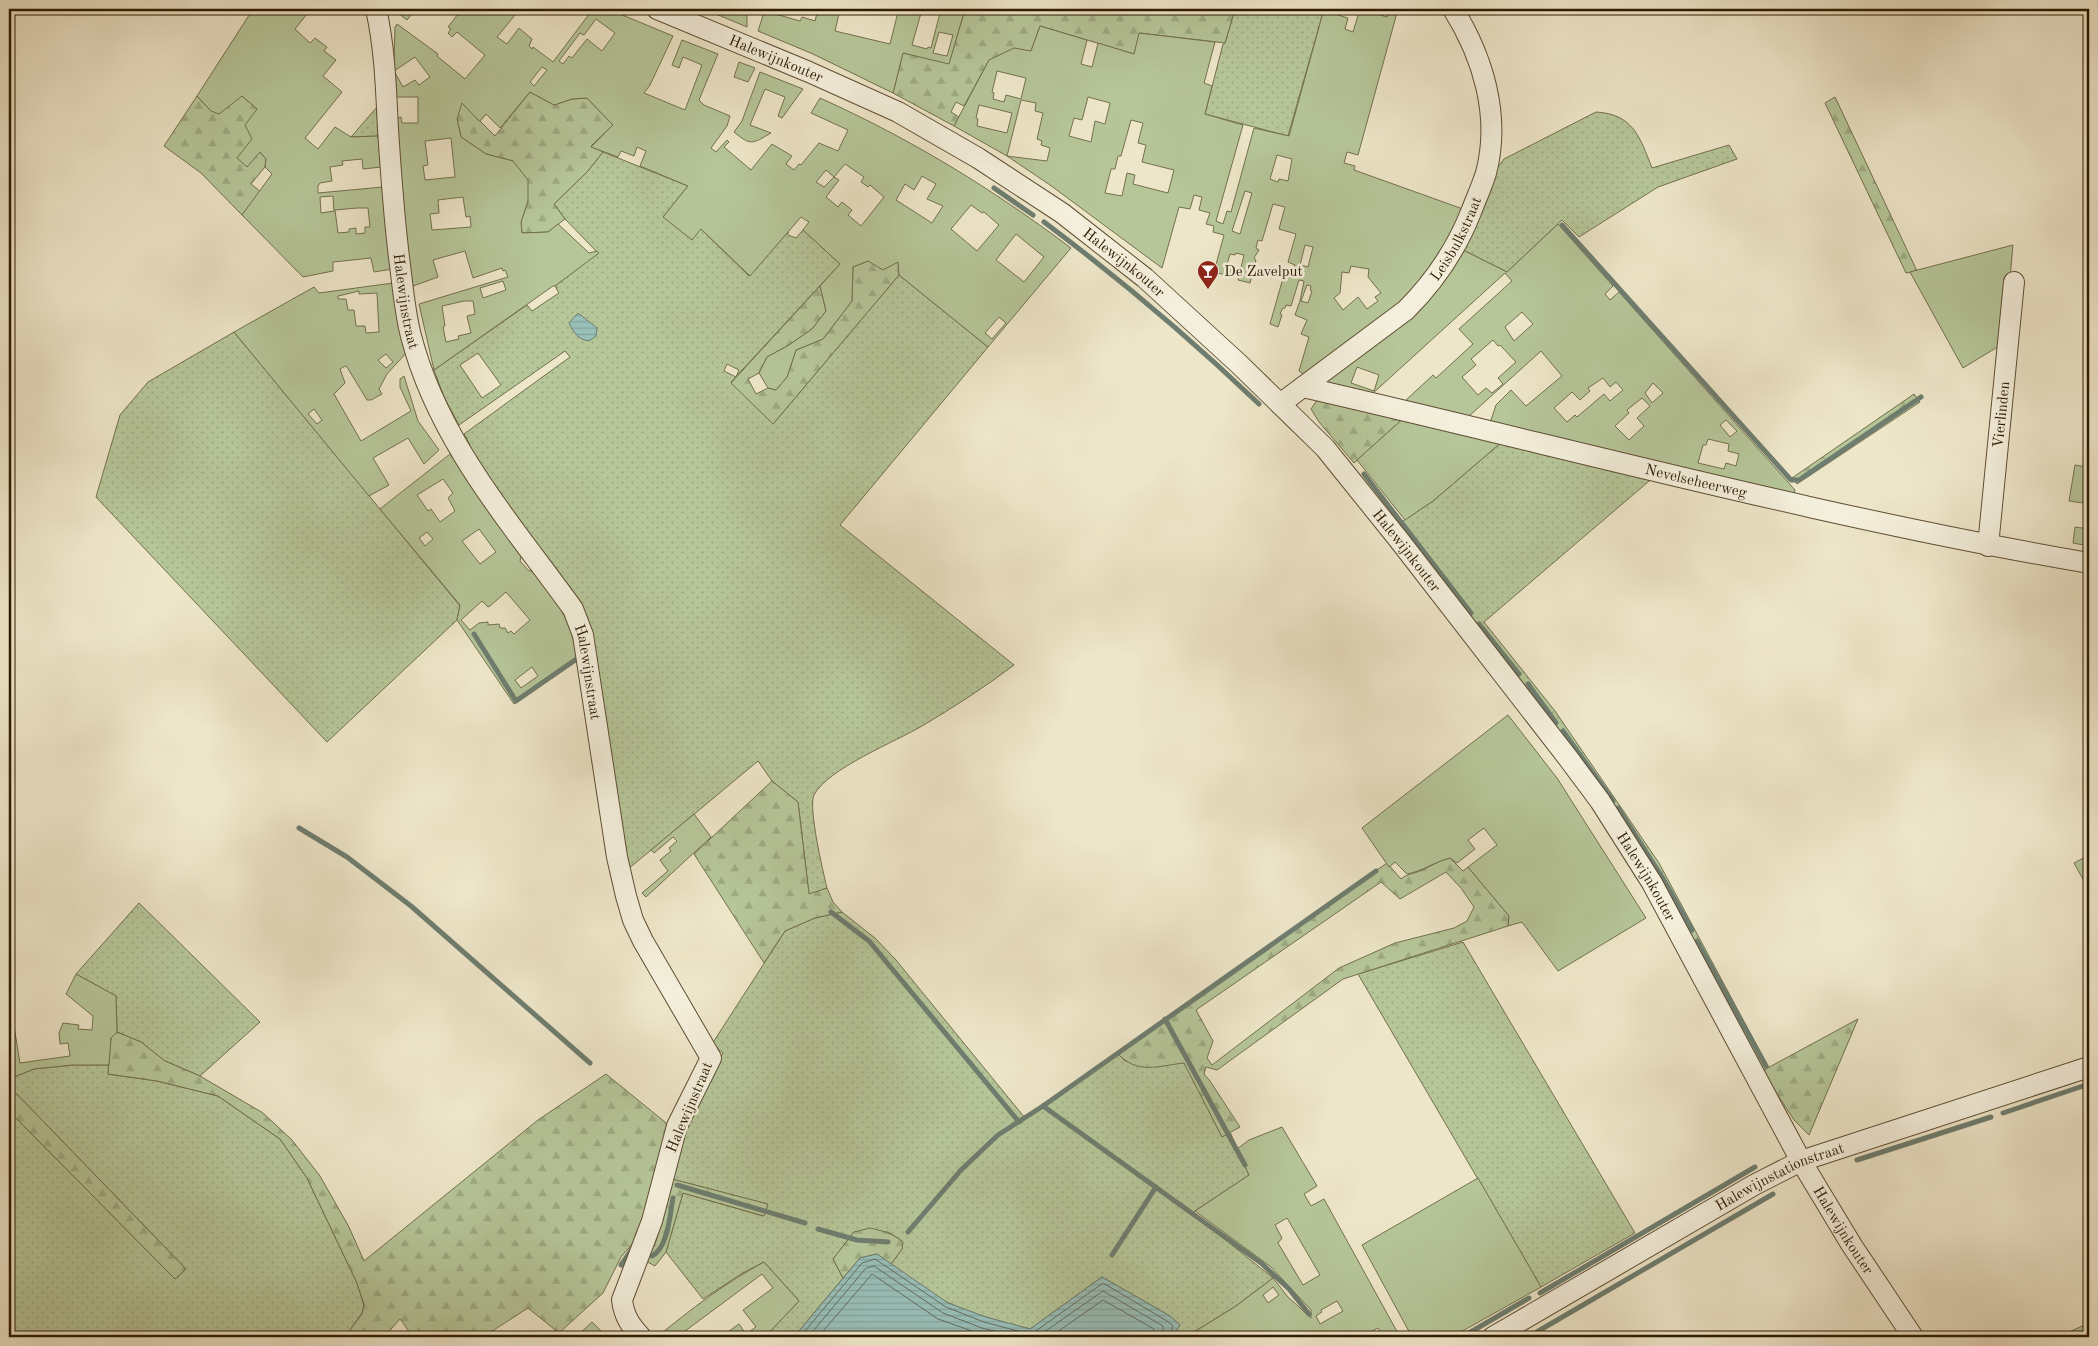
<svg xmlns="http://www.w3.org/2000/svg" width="2098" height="1346" font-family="'Old Standard TT',serif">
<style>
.grass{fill:url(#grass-dots);stroke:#72704c;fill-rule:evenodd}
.forest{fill:url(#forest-firs);stroke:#72704c;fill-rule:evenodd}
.garden{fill:#b6c699;stroke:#72704c;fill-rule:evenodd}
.water{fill:url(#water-rules);stroke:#6e7d6f}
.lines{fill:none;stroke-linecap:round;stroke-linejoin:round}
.shore{stroke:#646c5c;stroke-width:1}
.stream{stroke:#6e7d6f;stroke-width:5}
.minor-casing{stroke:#5e4d32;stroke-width:22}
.minor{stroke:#f4efdc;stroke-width:20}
.labels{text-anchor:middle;stroke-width:5;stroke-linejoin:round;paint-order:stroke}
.street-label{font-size:15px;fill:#2e1a00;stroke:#f4efdc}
.poi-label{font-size:15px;fill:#2e1a00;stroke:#f4efdc;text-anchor:start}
</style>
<defs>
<pattern id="grass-dots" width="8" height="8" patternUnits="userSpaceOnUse" patternTransform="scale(1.25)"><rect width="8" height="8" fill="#b6c699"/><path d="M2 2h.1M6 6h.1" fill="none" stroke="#9daa82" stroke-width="1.8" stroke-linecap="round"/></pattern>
<pattern id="forest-firs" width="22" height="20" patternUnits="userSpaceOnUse" patternTransform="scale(1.25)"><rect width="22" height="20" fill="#b6c699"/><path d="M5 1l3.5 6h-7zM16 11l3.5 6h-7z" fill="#9daa82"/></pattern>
<pattern id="water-rules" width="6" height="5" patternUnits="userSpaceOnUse" patternTransform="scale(1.25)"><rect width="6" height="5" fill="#99bfb9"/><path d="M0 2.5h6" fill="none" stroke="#84a49d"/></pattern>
</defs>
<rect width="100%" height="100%" fill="#eee6c9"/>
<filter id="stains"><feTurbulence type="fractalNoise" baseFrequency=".004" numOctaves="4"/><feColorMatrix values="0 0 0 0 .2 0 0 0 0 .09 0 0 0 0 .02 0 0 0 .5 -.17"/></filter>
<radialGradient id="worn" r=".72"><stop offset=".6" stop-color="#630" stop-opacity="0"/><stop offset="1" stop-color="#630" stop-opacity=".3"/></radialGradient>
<g class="grass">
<path d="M1235 9H1324L1288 136 1205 114 1223 44 1225 43Z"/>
<path d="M377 107 378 136 351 137Z"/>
<path d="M1596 112C1633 114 1640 137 1652 168L1729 145 1737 159 1658 187 1579 237 1562 220 1507 272 1461 249 1497 168 1504 159Z"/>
<path d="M603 152 688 186 663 217 701 229 749 276 788 232V235L796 238 803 230 840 264 731 382 773 424 899 275 988 347 840 525 1014 665C985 687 954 707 922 726 897 741 827 769 814 795 808 807 823 872 827 888L809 895 798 802 772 781 758 761 627 870 607 750 599 673 591 633 585 617 557 571 467 448 470 445 464 434 570 357 565 351 459 425 444 397 434 370 527 305 532 311 559 293 555 286 598 253 565 219 554 204 587 172ZM478 353 501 385 482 398 460 365ZM727 364 739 370 736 377 724 371Z"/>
<path d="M234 332 460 606 457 620 327 742 96 497 120 415 148 382Z"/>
<path d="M1503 441 1655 476 1484 622 1555 711 1659 863 1769 1068 1762 1071 1663 890 1397 525 1433 501Z"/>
<path d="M139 903 260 1022 200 1076 165 1061 141 1042 117 1032 116 996 76 974Z"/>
<path d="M842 912 875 938 896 960 1025 1118 1117 1053 1125 1061 1161 1066 1184 1062 1222 1137 1230 1132 1249 1175 1192 1213 1273 1278 1236 1306 1186 1337H1172L1180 1325 1170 1316 1102 1277 1030 1329C1003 1322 974 1315 949 1303 928 1293 909 1277 891 1264L902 1249V1241L888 1232H854L833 1259 843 1278 794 1337H765L799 1301 764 1262 741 1274 703 1299 666 1252 683 1193 763 1216 767 1204 672 1179 684 1130 723 1053 712 1044 785 931 815 918Z"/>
<path d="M1463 942 1635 1233 1541 1287 1358 974Z"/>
<path d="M72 1065H109L108 1074 157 1081 218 1096 280 1139 307 1178 357 1283 364 1305 362 1313 350 1330 357 1337H9V1111L175 1279 186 1269 9 1086V1079L34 1069Z"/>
<path d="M2089 1323V1337H2058Z"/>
</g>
<g class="forest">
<path d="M965 9H1235L1225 43 1140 33 1134 54 1040 26 1031 51 989 60 964 106 956 102 951 112 959 117 954 126 893 93 903 53 949 63Z"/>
<path d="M530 92 554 105 572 99 587 98 613 125 591 146 603 152 587 172 554 204 565 219 548 232 522 233 521 222 528 201 513 161 486 154 461 137 457 119 461 102 486 114 480 121 495 136Z"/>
<path d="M197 96 211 111 242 96 257 109 260 152 266 159 265 167 251 184 261 192 242 215 201 173 164 146Z"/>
<path d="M1835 97 1917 271 1906 273 1825 103Z"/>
<path d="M868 261 898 262 899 275 773 424 731 383 820 286 826 311 812 329 789 345 767 357 759 373 748 379 756 394 768 388 776 390 787 377 796 350 823 339 852 301 853 267Z"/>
<path d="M1914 394 1920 402 1797 484 1792 478Z"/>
<path d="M1317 400 1406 416 1354 463 1319 422 1311 409Z"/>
<path d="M772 781 798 802 809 894 827 888 833 902 842 912 815 918 785 931 764 963 694 854Z"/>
<path d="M1450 858 1463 871 1468 867 1509 916 1508 926 1343 979 1217 1070 1206 1067 1204 1074 1210 1081 1240 1127 1222 1137 1184 1063C1157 1066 1138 1075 1117 1053L1387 863 1401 879C1407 874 1412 874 1420 871 1432 866 1435 862 1450 858ZM1446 872 1461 888 1474 907 1467 921 1454 928 1395 943 1339 968 1212 1065 1207 1058 1213 1041 1196 1010 1381 882 1400 899Z"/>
<path d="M1858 1019 1809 1135 1794 1120 1762 1071Z"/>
<path d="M117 1032 141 1042 165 1061 200 1076 263 1113 292 1140 320 1176 349 1227 364 1261 538 1120 606 1074 665 1122 670 1133 645 1229 621 1257 603 1293 559 1333 528 1308 483 1337H413L400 1319 384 1337H357L350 1330 362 1314 364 1305 357 1283 307 1178 280 1139 218 1096 157 1081 108 1074 111 1038Z"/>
<path d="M9 1086 186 1269 175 1279 9 1111Z"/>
<path d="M672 1179 768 1204 764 1216 683 1193 666 1252 655 1266 646 1261 656 1241Z"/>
<path d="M870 1228C883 1231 892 1233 903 1242L902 1249 891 1264 877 1254 860 1258 843 1278 833 1259 854 1232Z"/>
</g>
<g class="garden">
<path d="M253 9H311L295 29 310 43 315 38 327 47 324 51 336 60 323 76 342 92 305 138 318 149 335 127 351 137 378 136 381 167 363 169 362 159 342 161 343 165 330 167 332 181 320 183 318 186V193L383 187 393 269 374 272 371 258 333 262V271L303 277 242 215 272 174 265 167 266 159 260 152 247 167 237 158 252 139 245 125 257 109 242 96 219 114 211 111 197 96ZM333 196 334 211 321 213 320 197ZM357 208H368L370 227H365V233L356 234V228L349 229V232L338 233 335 210Z"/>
<path d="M393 9H416L407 20Z"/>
<path d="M452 9H520L497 37 507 44 519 28 532 39 529 46 532 49 533 47 553 62 593 9H608L673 36 650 85 644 93 685 110 702 65 683 57 679 68 672 65 682 40 718 54 699 100 704 105 730 116 727 126 711 148 716 152 727 140 729 142 724 147 751 170 772 144 792 156 786 164 794 170 799 164 801 165 819 143 838 151 848 130 811 113 820 98C911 139 991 188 1071 248L988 347 899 275 898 262 883 270 868 261 853 267 852 301 823 339 796 350 787 377 776 390 768 388 759 373 767 357 789 345 812 329 826 311 820 286 840 264 803 230 809 222 801 217 750 276 701 229 692 240 663 217 688 186 640 166 646 151 637 147 634 156 621 151 618 157 591 147 613 125 587 98 572 99 554 105 530 92 500 128 486 114 480 121 478 120 462 103 457 119 461 137 486 154 513 161 528 180V201L521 222 522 233 548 232 558 224 589 253 597 251 599 253 555 286H553L434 370 419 304 508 277 505 270 503 271 502 268 473 278 465 251 433 260 438 277 413 286 404 243 394 119 401 117 402 123H418V97H393L395 27 397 24 438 54 437 56 465 79 485 55 457 32 452 37 448 33 451 29 448 27 458 14ZM596 19 615 33 602 51 587 39 572 58 569 56 563 64 559 61 580 33 584 35ZM415 57 430 77 419 85 415 80 403 87 394 71ZM542 67 547 70 534 86 530 82ZM451 138 455 177 425 180 423 166 428 165 425 141ZM845 164 864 177 861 182 868 187 870 185 884 197 861 226 848 215 852 210 842 202 838 207 826 197 839 180 834 177ZM826 170 834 177 824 187 816 182ZM922 176 936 184 927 199 943 206 932 223 896 200 905 184 914 190ZM463 197 466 217 470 216 471 227 432 230 430 214 439 213 438 200ZM971 205 982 213 984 212 999 225 977 251 951 229ZM1016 234 1044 257 1024 282 996 260ZM503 281 506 290 483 298 480 288ZM464 301H473L475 314 467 316 471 333 458 336 459 339 446 342 443 327 445 326 442 306ZM999 317 1006 323 992 339 985 333Z"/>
<path d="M704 9H744L747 10V27Z"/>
<path d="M765 9H772V13L800 21 802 17 815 21 818 9H840L835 31 890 44 898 12 884 9H925L924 13H921L912 45 927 49 928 47 931 48 941 9H965L949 64 903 53 893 93 813 54 758 31ZM939 32 953 35 947 56 933 53Z"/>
<path d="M1324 9H1340L1338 15 1348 18 1345 29 1353 32 1360 9 1387 17 1390 9H1398L1358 155 1347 152 1344 163 1355 166 1354 170 1463 209 1451 240 1404 302 1306 376 1299 371 1309 337 1301 334 1307 320 1295 315 1300 301 1304 281 1299 280 1291 306 1286 305 1285 308H1283L1280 314 1282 315 1278 327 1270 324 1285 271 1293 273 1295 265 1288 262 1296 234 1279 229 1285 207 1273 204 1262 241 1258 240 1256 248 1259 250 1254 258 1256 260 1250 283 1238 280 1244 255 1236 253 1235 255 1230 254 1226 268 1231 270 1229 276 1214 272 1224 235 1213 232 1214 226 1206 224 1210 213 1199 210 1202 197 1194 195 1190 209 1179 207 1162 268 1050 185 1007 156 954 126 989 60 1014 48 1031 51 1040 26 1087 40 1081 64 1092 67 1098 43 1134 54 1139 33 1215 42 1204 83 1212 86 1205 114 1243 125 1216 221 1223 224 1227 211 1231 212 1254 128 1289 136ZM997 71 1026 78 1021 99 1006 95 1004 102 993 99 994 93 992 92ZM1088 97 1110 103 1105 124 1095 121 1091 142 1069 136 1074 118 1082 120ZM1021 100 1036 103 1035 111 1043 113 1037 139 1042 141 1041 145 1050 148 1047 161 1007 156ZM979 105 1012 113 1007 133 977 126 978 119 976 118ZM1131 120 1143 123 1138 143 1146 145 1142 162 1174 170 1168 193 1133 184 1135 175 1127 173 1122 196 1105 193 1111 169H1115L1118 156H1121ZM1277 155 1292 159 1288 181 1279 179 1278 182 1270 179ZM1245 191 1252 193 1240 234 1232 231ZM1305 245 1313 247 1308 267 1300 265ZM1351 266 1369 269 1368 277 1381 293 1375 297 1378 301 1367 309 1358 297 1343 310 1334 298 1340 293 1342 272 1349 273ZM1307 285 1311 286 1310 290 1312 291 1308 303 1301 301Z"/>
<path d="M739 62 755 68 748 82 734 77Z"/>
<path d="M760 72 803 89 782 118 778 116 785 97 765 89 750 125 771 133C752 144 751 146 734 132L742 121Z"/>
<path d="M1558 224 1613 286 1605 294 1610 300 1619 292 1795 490 1794 494 1490 423 1496 405 1511 390 1526 406 1562 376 1541 351 1468 417 1405 401 1433 375 1436 378 1473 344 1459 329 1512 281 1505 273 1371 395 1326 384 1328 376 1461 249 1507 272ZM1522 312 1533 324 1514 341 1505 327ZM1493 340 1498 346 1500 345 1516 362 1498 378 1503 384 1492 393 1486 388 1478 395 1462 377 1476 365 1471 359ZM1357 367 1379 375 1374 391 1351 383ZM1603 378 1610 387 1616 382 1623 390 1610 401 1604 394 1577 417 1575 415 1567 422 1554 408 1572 392 1580 400 1590 391 1588 388ZM1653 383 1663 393 1652 403 1645 393ZM1642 398 1650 406 1637 418 1644 426 1629 440 1615 426 1629 413 1627 410ZM1726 420 1737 431 1730 437 1720 425ZM1708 439 1729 444 1728 451 1739 454 1736 466 1726 463 1724 469 1698 463 1703 445H1706Z"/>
<path d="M2013 245 2004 343 1963 368 1910 272Z"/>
<path d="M393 283 407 352 387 374 379 389 382 394 371 400H367L347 367 345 366 340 369 345 383 334 394 361 441 411 411 400 387V379L404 376 418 421 439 450 424 464 408 438 373 458 389 485 369 496 234 332 314 287 319 293ZM359 291V294L377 293 379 332 366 333 365 326H356L354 310H348L346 299H338V296ZM386 354 393 362 386 368 378 360ZM314 409 322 420 317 424 308 414Z"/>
<path d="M1406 416 1503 441 1433 501 1405 520 1357 460Z"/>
<path d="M2089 453V492H2085L2083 503 2069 501 2075 465 2087 467Z"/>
<path d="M450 454 522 552 520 561 528 570 536 573C556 602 573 623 580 659L514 704 457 620 460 605 380 509ZM443 479 453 493 448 498 455 511 440 522 431 509 428 511 417 495ZM479 529 496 552 480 564 462 541ZM427 532 433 539 425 546 419 538ZM506 592 530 620 514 634 511 631 508 633 505 628H500L499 624 488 625V622L479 623 470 630 461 620 482 601 488 607 490 606ZM532 667 538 676 521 688 515 680Z"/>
<path d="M2075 527 2089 529V546L2073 543Z"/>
<path d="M1508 715 1557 778 1646 918 1558 971 1522 922 1508 926 1509 916 1468 867 1497 845 1484 828 1468 840 1475 849 1457 863 1450 858C1434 862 1423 871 1407 874L1395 862 1389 867 1362 828Z"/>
<path d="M694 814 711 837 646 897 642 893 668 871 660 860 671 851 669 848 677 841 673 837 654 853 651 850Z"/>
<path d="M2089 855V890L2074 863Z"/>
<path d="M76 974 116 996 117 1032 111 1038 109 1065H72L34 1069 9 1079V1032L14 1026 20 1063 70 1056 68 1043 60 1044 59 1033 63 1023 79 1025 78 1029 92 1030 93 1016 66 994Z"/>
<path d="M1282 1127 1317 1186 1304 1194 1311 1206 1324 1199 1400 1337H1384L1378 1328 1361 1337H1186L1236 1306 1273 1278 1288 1297 1311 1318V1310L1271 1267 1195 1211 1249 1175 1237 1149 1249 1140ZM1287 1218 1320 1275 1303 1285 1278 1243 1282 1238 1275 1225ZM1273 1287 1279 1295 1268 1303 1263 1295ZM1337 1301 1343 1311 1320 1324 1316 1316 1322 1312 1321 1310Z"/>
<path d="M1478 1178 1541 1287 1452 1337H1412L1362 1245Z"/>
<path d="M764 1262 799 1301 765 1337H721L739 1324 746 1334 756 1327 743 1310 773 1288 762 1274 677 1337H657C691 1309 725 1283 764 1262Z"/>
<path d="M592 1322 607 1337H576Z"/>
</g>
<g class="water">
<path d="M578 313 597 328 596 336 589 341C579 340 573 332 569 323Z"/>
<path d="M877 1254 948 1303 986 1317 1030 1329 1102 1277 1170 1316 1180 1325 1172 1337H794L860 1258Z"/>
</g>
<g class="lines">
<g class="shore">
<path d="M800 1337 862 1263 875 1259 946 1307 984 1322 1029 1334 1033 1333 1103 1283 1167 1321 1173 1326 1169 1337"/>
<path d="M808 1337 866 1268 874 1266 943 1313 982 1328 1018 1337"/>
<path d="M818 1337 872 1274 938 1319 989 1337"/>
<path d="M1037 1337 1103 1291 1163 1326V1337"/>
<path d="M1050 1337 1103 1300 1154 1329 1155 1337"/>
</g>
<g class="stream">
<path d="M994 188 1033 215"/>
<path d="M1044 222C1119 278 1191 339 1259 404"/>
<path d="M1562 225 1791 480H1799L1921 397"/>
<path d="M1364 474 1471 613"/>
<path d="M1479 624 1519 674"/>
<path d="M474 634 516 701 575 660"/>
<path d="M1528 684 1556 723"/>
<path d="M1563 731 1613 801"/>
<path d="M1618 808 1662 877 1692 930"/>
<path d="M299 828 347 857 411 906 590 1063"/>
<path d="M831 912 869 941 1019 1122"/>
<path d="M1697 941 1766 1066"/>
<path d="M1165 1019 1245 1165"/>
<path d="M1043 1106 1261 1263 1289 1289 1309 1314"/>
<path d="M2003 1113 2089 1084"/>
<path d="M1857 1160 1991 1117"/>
<path d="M677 1185 805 1223"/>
<path d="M818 1229 857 1240 888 1242"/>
<path d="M908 1232 961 1170 998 1135 1043 1106 1376 871"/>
<path d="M1112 1255 1156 1187"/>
<path d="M652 1256C668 1248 670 1214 673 1198"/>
<path d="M621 1265 632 1249"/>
<path d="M1540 1293 1755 1167"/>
<path d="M1535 1333 1773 1194"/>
<path d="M1462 1337 1529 1298"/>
</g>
<g class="minor-casing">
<g id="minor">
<path id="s1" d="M376 9C385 49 386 89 388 129 391 175 394 220 400 265 403 289 405 313 411 336 438 441 511 523 573 609L583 635 617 857 626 896 633 920 643 941 711 1058 677 1126 652 1221 622 1300C624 1316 630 1325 641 1337"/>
<path id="s2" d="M657 9 809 72 898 112 978 158 1062 213 1145 278 1239 364 1325 448 1399 540 1568 758 1600 801 1652 883 1801 1161 1851 1244 1913 1337"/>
<path id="s3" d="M1303 387C1565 447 1825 518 2089 563"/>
<path id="s4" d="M1280 404 1406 310C1435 281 1456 250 1471 212 1476 199 1482 186 1486 173 1501 116 1483 57 1453 9"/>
<path id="s5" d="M1988 546 2014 282"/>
<path id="s6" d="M1493 1337 1754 1185 1801 1161 2089 1067"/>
</g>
</g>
<use href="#minor" class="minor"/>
</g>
<defs>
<g id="bar-pin" transform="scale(1.125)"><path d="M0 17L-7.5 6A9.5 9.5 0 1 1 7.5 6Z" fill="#8f2418" stroke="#f4efdc"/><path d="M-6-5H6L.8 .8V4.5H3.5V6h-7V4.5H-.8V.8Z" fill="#fff"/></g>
</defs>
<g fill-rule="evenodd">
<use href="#bar-pin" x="1208" y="271"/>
</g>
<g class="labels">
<g class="street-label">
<text dy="5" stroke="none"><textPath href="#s2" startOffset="129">Halewijnkouter</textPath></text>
<text dy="5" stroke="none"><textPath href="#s4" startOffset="245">Leisbulkstraat</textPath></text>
<text dy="5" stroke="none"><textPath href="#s2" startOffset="534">Halewijnkouter</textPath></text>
<text dy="5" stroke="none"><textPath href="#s1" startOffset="294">Halewijnstraat</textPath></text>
<text dy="5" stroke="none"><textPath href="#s5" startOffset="132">Vierlinden</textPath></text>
<text dy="5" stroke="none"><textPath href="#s3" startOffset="404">Nevelseheerweg</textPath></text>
<text dy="5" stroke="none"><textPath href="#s2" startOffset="939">Halewijnkouter</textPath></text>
<text dy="5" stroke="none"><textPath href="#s1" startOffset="714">Halewijnstraat</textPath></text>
<text dy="5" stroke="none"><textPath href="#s2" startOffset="1344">Halewijnkouter</textPath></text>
<text transform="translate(689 1107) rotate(-67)" y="5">Halewijnstraat</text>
<text dy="5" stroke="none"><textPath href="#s6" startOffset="329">Halewijnstationstraat</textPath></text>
<text dy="5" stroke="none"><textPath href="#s2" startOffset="1749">Halewijnkouter</textPath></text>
</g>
<g class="poi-label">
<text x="1224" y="276">De Zavelput</text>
</g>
</g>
<rect width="2098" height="1346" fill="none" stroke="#eee6c9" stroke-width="30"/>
<rect x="10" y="10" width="2078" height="1326" fill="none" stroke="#2e1a00" stroke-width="2.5"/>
<rect x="15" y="15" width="2068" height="1316" fill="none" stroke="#2e1a00"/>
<rect width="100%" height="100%" filter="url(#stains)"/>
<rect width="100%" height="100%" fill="url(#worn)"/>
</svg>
